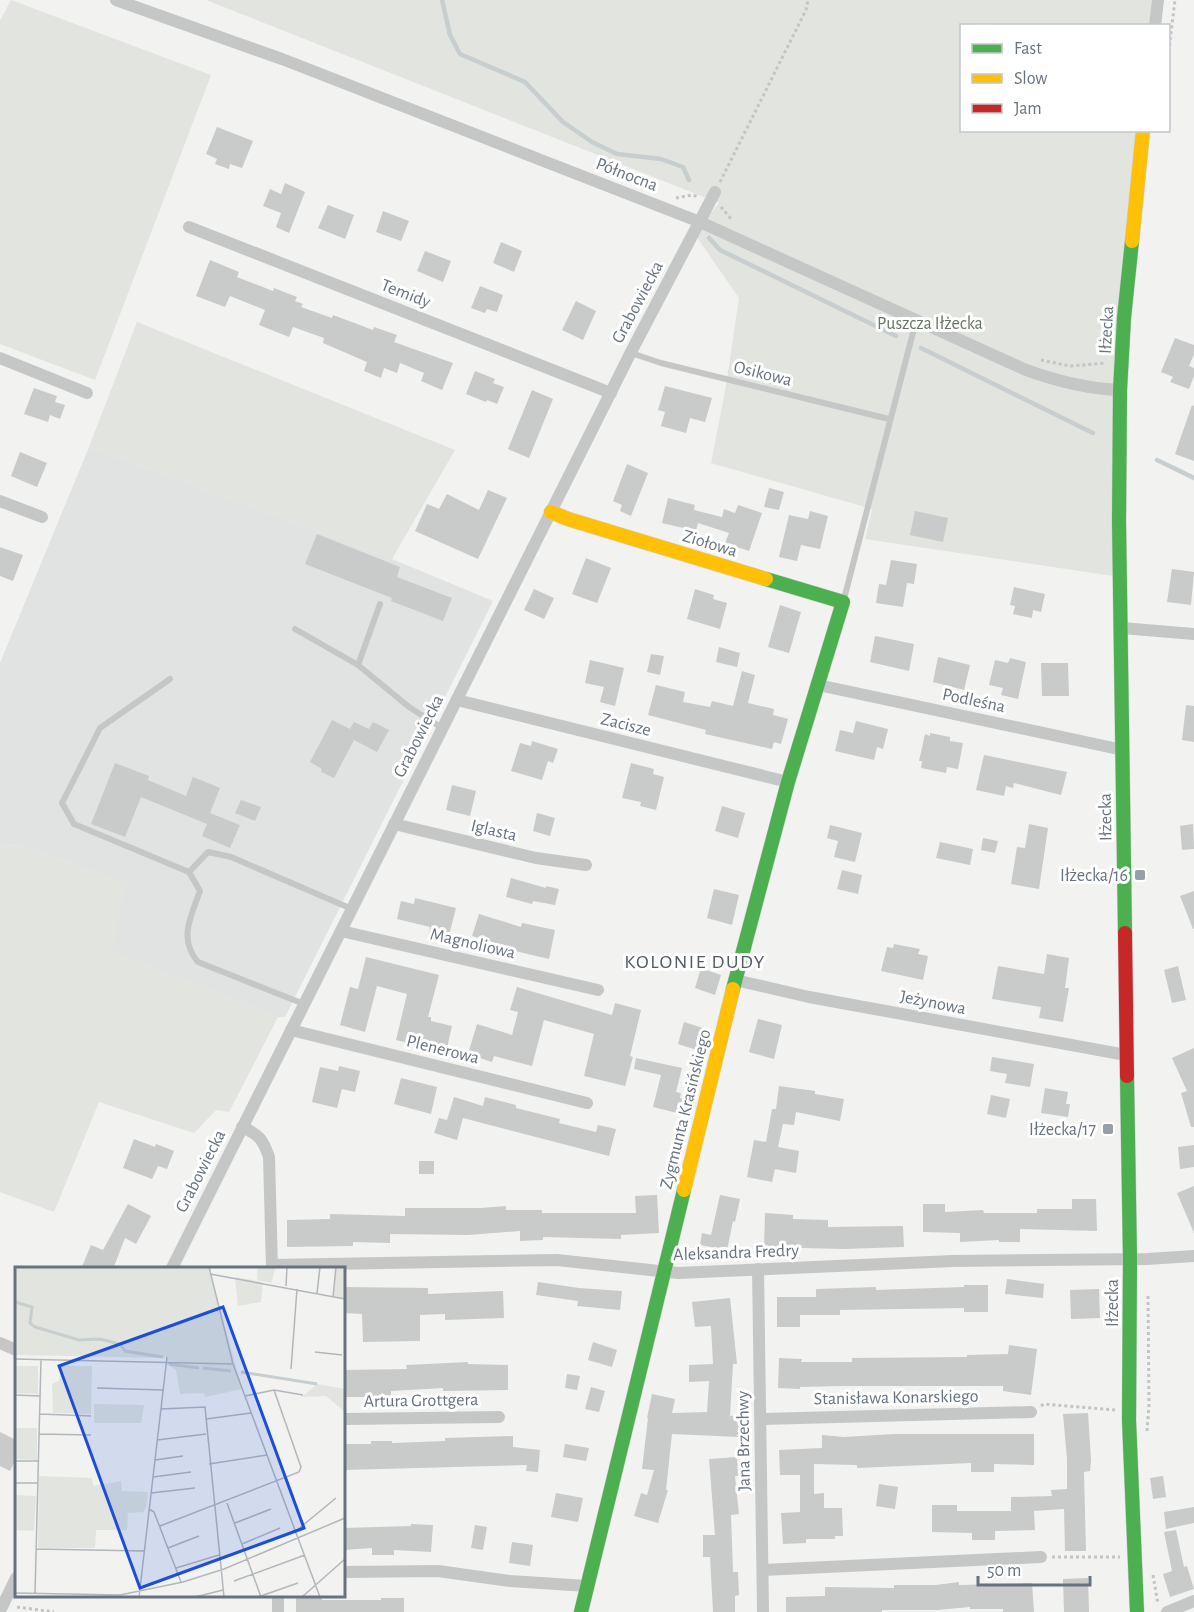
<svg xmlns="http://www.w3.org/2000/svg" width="1194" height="1612" font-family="'Alegreya Sans',sans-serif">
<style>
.built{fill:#e1e2e2}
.green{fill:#e1e4df}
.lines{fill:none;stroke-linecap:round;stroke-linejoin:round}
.stream{stroke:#c7ced0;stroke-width:4.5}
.building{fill:#c9caca}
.fast-casing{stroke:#cfd0d0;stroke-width:15}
.slow-casing{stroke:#cfd0d0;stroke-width:15}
.jam-casing{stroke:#cfd0d0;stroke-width:15}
.path{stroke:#c3c4c5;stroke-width:3;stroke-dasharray:3 3;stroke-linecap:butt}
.lane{stroke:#c5c7c7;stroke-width:6}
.street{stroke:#c5c7c7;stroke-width:12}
.fast{stroke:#4caf50;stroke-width:14}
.slow{stroke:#ffc107;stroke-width:14}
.jam{stroke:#c62828;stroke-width:14}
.poi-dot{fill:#979fa6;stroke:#fff;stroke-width:2}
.labels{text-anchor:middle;stroke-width:6;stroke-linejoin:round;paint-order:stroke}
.street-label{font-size:18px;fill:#66737e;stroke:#fff}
.park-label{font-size:18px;fill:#677664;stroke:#fff}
.poi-label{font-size:18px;fill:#66737e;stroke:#fff;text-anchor:end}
.neighbourhood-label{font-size:20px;letter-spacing:1.5px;fill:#535c64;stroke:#fff}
.inset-river{fill:none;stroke:#c7ced0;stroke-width:3}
.inset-road{fill:none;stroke:#b2b7bc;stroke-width:1.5}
.view{fill:#1d4ed8;fill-opacity:0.15;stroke:#1d4ed8;stroke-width:3}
.inset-edge{fill:none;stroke:#66737e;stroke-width:3}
</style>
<rect width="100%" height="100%" fill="#f2f2f1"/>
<path class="built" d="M89 447 392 559 493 601 285 1017H278L112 951 126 883 19 845 0 846V663Z"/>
<g class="green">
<path d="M11 0 211 75 95 380 0 344V21Z"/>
<path d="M206 0H1158L1155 25 962 26V130L1143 131 1129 256 1120 577 865 539 872 509 711 463 726 386 739 298 694 233 719 203Z"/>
<path d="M137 322 455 450 392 559 89 447Z"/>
<path d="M19 845 126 883 113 951 278 1017 229 1112 216 1110 194 1133 99 1102 54 1212 0 1192V846Z"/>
</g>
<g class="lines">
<g class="stream">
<path d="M442 0 450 35 460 54 525 82 563 122 592 142 617 154 661 159 683 167 689 180"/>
<path d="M709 238 720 250 896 336"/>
<path d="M921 348 1093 433"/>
<path d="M1157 460 1194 478"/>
</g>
</g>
<g class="building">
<path d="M217 127 253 141 242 168 230 164 229 169 215 164 217 159 206 154Z"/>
<path d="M285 183 305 192 289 233 276 227 281 213 263 206 270 189 281 194Z"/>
<path d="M328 205 354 215 345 239 318 228Z"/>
<path d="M383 211 409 221 401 241 376 232Z"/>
<path d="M501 242 522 251 514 272 493 263Z"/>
<path d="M425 251 451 261 443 282 417 271Z"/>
<path d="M210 260 239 272 237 277 273 291 274 288 297 297 295 301 303 304 301 307 332 318 333 315 373 330 374 327 397 335 394 342 453 363 442 390 421 381 424 373 400 363 397 373 384 368 381 378 364 371 367 362 323 343 324 338 293 327 289 337 259 325 265 310 230 296 225 307 196 296Z"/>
<path d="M480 286 503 295 497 312 487 309 485 313 471 308Z"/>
<path d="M576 301 596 311 583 340 562 330Z"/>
<path d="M1175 338 1194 345V354L1189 366 1194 368V376L1189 389 1170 382 1173 377 1161 372Z"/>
<path d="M475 371 495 379 493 383 504 387 497 404 487 400 486 402 466 394Z"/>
<path d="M665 386 712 398 705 422 690 418 686 433 661 426 665 412 658 410Z"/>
<path d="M34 388 57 396 55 402 65 405 60 419 50 415 48 422 24 414Z"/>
<path d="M532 390 553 399 529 458 508 449Z"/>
<path d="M1192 405 1194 406V461L1175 454Z"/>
<path d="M20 452 47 463 37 487 11 476Z"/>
<path d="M627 464 648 473 631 516 620 511 622 505 613 501Z"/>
<path d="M769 488 784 492 779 510 764 507Z"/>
<path d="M488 490 507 498 478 559 415 531 427 504 439 509 447 494 479 510Z"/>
<path d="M668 498 695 505 694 510 722 517 724 509 735 513 738 505 762 513 749 551 725 543 729 533 698 523 696 531 662 523Z"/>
<path d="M810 511 828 516 820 549 801 545 797 561 779 557 789 515 808 519Z"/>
<path d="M915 511 948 518 943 542 910 535Z"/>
<path d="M317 534 400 567 397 577 452 598 443 621 391 601 392 598 305 564Z"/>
<path d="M0 547 23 555 13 581 0 576Z"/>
<path d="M586 558 611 568 597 603 572 594Z"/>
<path d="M891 560 917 564 914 584 907 583 903 607 876 603 879 584 886 585Z"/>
<path d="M1172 569 1194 572 1191 605 1167 602Z"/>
<path d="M1014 587 1045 594 1041 612 1033 610 1032 618 1013 614 1015 606 1010 605Z"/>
<path d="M534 589 554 598 544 619 524 610Z"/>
<path d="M695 589 714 595 713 599 727 603 720 629 687 619Z"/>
<path d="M780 605 801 612 789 653 768 647Z"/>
<path d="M875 636 914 644 909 671 870 662Z"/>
<path d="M719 647 740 653 737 667 716 662Z"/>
<path d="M651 654 664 656 660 675 647 672Z"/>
<path d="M938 657 970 665 964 690 933 682Z"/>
<path d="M1010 658 1026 662 1018 699 1001 695 1003 688 989 685 995 660 1008 663Z"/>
<path d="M590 660 624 668 615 706 600 702 604 687 585 683Z"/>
<path d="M1041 663H1068L1069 696H1042Z"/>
<path d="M742 671 755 675 748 703 774 709 773 715 788 719 781 744 774 742 772 749 705 734 706 730 648 715 656 685 685 692 683 702 710 707 712 701 733 706Z"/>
<path d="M1186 705 1194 706V742L1182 740Z"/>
<path d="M332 720 350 729 354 722 369 729 373 722 389 730 377 752 354 740 334 778 321 772 322 769 310 762Z"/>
<path d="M856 721 888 729 883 749 877 747 874 760 835 751 840 730 853 733Z"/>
<path d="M930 733 950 737V741L963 743 958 769 947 767 946 773 921 768 922 761H919L925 734 930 736Z"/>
<path d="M532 741 558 749 553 763 548 761 542 780 511 771 520 743 531 746Z"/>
<path d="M984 755 1067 772 1061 795 1014 783 1013 788 1006 786 1004 796 976 790Z"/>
<path d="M115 763 149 776 148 780 186 796 193 777 220 788 210 813 240 825 230 848 202 836 207 824 141 797 125 837 91 824Z"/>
<path d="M631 763 654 769 653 774 664 777 656 810 640 806 641 802 622 798Z"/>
<path d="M452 785 476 791 470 816 446 810Z"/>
<path d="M241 800 261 807 255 821 235 813Z"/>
<path d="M722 806 745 813 738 838 715 831Z"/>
<path d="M537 813 555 818 550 836 533 831Z"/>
<path d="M1029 824 1048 828 1039 889 1011 884 1017 847 1025 848Z"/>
<path d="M1193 824 1194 849 1182 850 1180 826Z"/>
<path d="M830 825 862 833 855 862 834 857 838 841 827 838Z"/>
<path d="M983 838 998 841 995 853 981 850Z"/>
<path d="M940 842 973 849 970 865 936 858Z"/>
<path d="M842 870 862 875 858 894 837 889Z"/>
<path d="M511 878 546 888V886L559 889 555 905 533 901 532 904 506 897Z"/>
<path d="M714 889 739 895 732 925 707 918Z"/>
<path d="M1194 891V929H1193L1180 896Z"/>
<path d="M415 898 456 908 448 939 429 934 430 927 397 919 401 901 414 904Z"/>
<path d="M479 914 521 927 522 923 555 930 549 959 515 951 516 949 472 936Z"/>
<path d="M894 944 920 949 918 954 928 956 923 980 881 971 887 947 893 948Z"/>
<path d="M1047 954 1069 958 1065 988H1069L1063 1022 1039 1018 1041 1007 992 999 998 966 1044 974Z"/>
<path d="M366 957 439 975 428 1017H431V1021L452 1026 446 1052 396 1040 407 994 377 986 365 1032 340 1025 350 987 358 989Z"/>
<path d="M1178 966 1186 1000 1172 1003 1164 970Z"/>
<path d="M701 968 721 975 715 995 695 988Z"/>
<path d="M517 987 612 1015 615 1003 641 1010 630 1056 633 1057 625 1086 584 1076 594 1034 544 1020 532 1066 494 1056 492 1062 468 1054 477 1024 512 1035 518 1012 510 1010Z"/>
<path d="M758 1019 782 1025 774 1059 749 1052Z"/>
<path d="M684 1022 706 1029 700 1051 678 1044Z"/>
<path d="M1194 1048V1127H1191L1181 1093 1187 1091 1172 1058Z"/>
<path d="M992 1057 1034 1064 1030 1087 1005 1083 1007 1074 990 1071Z"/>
<path d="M636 1058 682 1068 676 1092 681 1093 680 1098 685 1099 681 1114 653 1107 661 1075 634 1069Z"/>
<path d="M339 1066 360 1071 355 1092 342 1089 337 1108 312 1102 320 1067 338 1071Z"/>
<path d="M401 1078 437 1087 431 1114 394 1104Z"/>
<path d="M779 1086 815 1091V1094L844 1099 840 1121 796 1112 794 1125 783 1124 778 1147 799 1151 796 1173 775 1169 772 1182 747 1177 754 1140 766 1142 772 1109H776Z"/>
<path d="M1045 1088 1068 1092 1066 1104H1070L1068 1117 1041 1113Z"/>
<path d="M991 1095 1010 1099 1006 1118 987 1114Z"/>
<path d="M454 1097 483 1106 485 1097 516 1105V1108L560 1119 559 1123 596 1132 598 1125 616 1129 609 1156 463 1118 457 1140 434 1133 439 1118 447 1120Z"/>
<path d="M134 1139 155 1147 156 1144 174 1151 167 1169 158 1166 152 1179 123 1168Z"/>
<path d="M1194 1145V1167L1180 1169 1178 1147Z"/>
<rect x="419" y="1161" width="15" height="13"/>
<path d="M1194 1186V1233L1177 1193Z"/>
<path d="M657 1195 659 1233 621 1235V1239L543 1237V1240L520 1241V1231L468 1235 390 1234V1243L353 1242V1246L287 1247V1220L330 1219V1214L405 1216V1208H481L506 1206V1210H542V1213H636L635 1196Z"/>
<path d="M720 1195 740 1199 735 1222 733 1221 727 1250 700 1245 702 1233 711 1235Z"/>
<path d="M1072 1199H1096L1097 1231 1020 1229V1242H999V1240L960 1242V1233L923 1232V1204H945V1212L983 1210 984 1213H1037V1209H1072Z"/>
<path d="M128 1204 151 1216 136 1244 125 1238 113 1269H81L91 1245 103 1250Z"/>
<path d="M765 1213 793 1215V1219L828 1220V1227L903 1226 904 1247 843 1249 764 1247Z"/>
<path d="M1007 1279 1044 1284 1043 1298 1005 1294Z"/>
<path d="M538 1282 579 1288 622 1291 620 1310 577 1306 578 1301 536 1295Z"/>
<path d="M964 1285H988V1312H964V1308L840 1310V1315H800V1327H777V1297H816V1289L876 1287V1290L964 1287Z"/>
<path d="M344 1287 428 1288V1294L503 1291 504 1318 445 1320V1314L420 1315V1341L363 1342 362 1314 344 1313Z"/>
<path d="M1099 1289 1100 1318 1071 1319 1070 1290Z"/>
<path d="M730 1298 737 1364H733L730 1416 738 1415 739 1437 672 1434 666 1490H668L658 1523 634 1516 641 1493 647 1495 654 1470 642 1469 648 1418H647L652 1394 675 1399 672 1413 707 1412 709 1381 689 1382V1365L713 1364 711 1326 695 1327 692 1302Z"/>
<path d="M593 1342 617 1350 612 1367 588 1360Z"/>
<path d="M1009 1345 1037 1349 1031 1395 1003 1391V1386H839L800 1387V1389L778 1388 779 1358 802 1359 801 1362H852V1358L967 1357V1355L1008 1354Z"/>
<path d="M468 1362V1364L508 1365V1390L443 1391V1388L391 1391V1397H344V1370L407 1369 406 1365Z"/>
<path d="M567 1374 580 1376 577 1390 565 1388Z"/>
<path d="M591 1387 605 1391 599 1412 585 1409Z"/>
<path d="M1088 1413 1091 1460 1090 1471 1084 1472 1086 1551H1065L1064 1509 1034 1511 1035 1530 995 1531V1540H972V1533L932 1532V1505H957V1511H1011V1497L1052 1496 1051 1490 1067 1489V1459L1063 1414Z"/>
<path d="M0 1432 16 1440V1459L10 1471 0 1466Z"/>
<path d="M894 1434H1034V1465L994 1464V1472H971V1463L857 1468V1465L814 1464V1494L824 1493V1508H842L843 1536H835V1539H806V1543L783 1544 781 1513 800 1512V1475H780L779 1450 822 1448V1435L844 1437Z"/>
<path d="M513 1436V1447L540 1450 538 1472 526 1471 527 1465 344 1470V1444H371V1441H392V1443L445 1441V1438Z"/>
<path d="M565 1444 589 1448 586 1461 563 1457Z"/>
<path d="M737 1457 738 1476H735L739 1514 731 1515 733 1572H738L739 1595 735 1596V1612H713L710 1557H703V1535H715L709 1459Z"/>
<path d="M1163 1476 1166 1497 1153 1499 1150 1478Z"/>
<path d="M879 1484 898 1487 895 1509 876 1506Z"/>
<path d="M556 1493 583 1498 578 1522 551 1517Z"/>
<path d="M1194 1507V1523L1166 1529 1164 1512Z"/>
<path d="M411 1524 433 1525 431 1552 394 1550V1555H372V1548L344 1550V1528L411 1526Z"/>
<path d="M475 1525 487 1527 483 1550 471 1548Z"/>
<path d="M1176 1530 1184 1567 1187 1566 1194 1589 1170 1597 1163 1574 1172 1571 1164 1532Z"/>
<path d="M512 1542 533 1545 530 1566 509 1563Z"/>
<path d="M1088 1578 1089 1612H1064L1063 1579Z"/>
<path d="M959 1582V1585L1032 1583 1034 1612H1003V1609H970V1607L937 1610H882V1612H786V1597L825 1596V1587L894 1588V1585H936Z"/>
<path d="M322 1597V1600H381V1598H404V1612H296V1598Z"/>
</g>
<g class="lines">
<g class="fast-casing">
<g id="fast">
<path d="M1125 933 1119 521 1120 390 1124 318 1132 241"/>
<path d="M733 989 788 782 843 602 766 579"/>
<path d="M1127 1076 1130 1259 1129 1420 1137 1612"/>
<path d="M581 1612 684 1190"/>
</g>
</g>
<g class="slow-casing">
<g id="slow">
<path d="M1132 241 1143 130"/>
<path d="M551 512 568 519 766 579"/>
<path d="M684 1190 733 989"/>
</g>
</g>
<g class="jam-casing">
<path id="jam" d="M1125 933 1127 1076"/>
</g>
<g class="path">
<path d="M1168 58 1175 0"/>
<path d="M720 182 806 10 808 0"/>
<path d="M676 198 692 195 699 197"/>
<path d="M721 207 732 220"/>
<path d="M1041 360 1070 366 1106 363"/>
<path d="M1041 1406 1044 1404 1115 1410"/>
<path d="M1147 1431 1149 1405 1148 1294"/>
<path d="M1052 1557H1120"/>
<path d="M1153 1575 1158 1604"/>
<path d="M17 1607 54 1612"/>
</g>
<g class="lane">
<path d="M631 353 661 363 889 419"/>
<path d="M844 599 916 321"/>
<path d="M380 604 358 665 409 707 442 728"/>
<path d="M295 629 358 665"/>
<path d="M170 679 100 728 62 803 74 824 189 872 200 891C191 916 178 939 198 962L304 1004"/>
<path d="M189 872 208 852 231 857 352 909"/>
</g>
<g class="street">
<path d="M116 0 282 59 700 222 1026 370C1057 381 1088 389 1120 390"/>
<path d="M1155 26 1158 0"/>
<path d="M189 227 611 393"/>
<path d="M0 358 87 393"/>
<path d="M0 501 42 517"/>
<path d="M1122 628 1194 634"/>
<path d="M818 685 1123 750"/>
<path d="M457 700 788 782"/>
<path d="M394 824 536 858 586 865"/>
<path d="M341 931 598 990"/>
<path d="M735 980 809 997 1126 1055"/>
<path d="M291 1030 587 1103"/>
<path d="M242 1127C260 1135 263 1140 269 1157L272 1268"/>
<path d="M272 1265 557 1260 678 1273 953 1261 1147 1259 1194 1256"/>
<path d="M172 1268 631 352 715 192"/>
<path d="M758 1269 763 1612"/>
<path d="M0 1343 16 1350"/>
<path d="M344 1419 499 1417"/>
<path d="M761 1419 1031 1412"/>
<path d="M763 1570 1041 1557"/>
<path d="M344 1572 438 1571 510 1581 587 1586"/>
<path d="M278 1596V1612"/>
<path d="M0 1611 16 1578"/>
<path d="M1167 1612 1194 1601"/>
</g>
<use href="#fast" class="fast"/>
<use href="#slow" class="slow"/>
<use href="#jam" class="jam"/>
</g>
<g class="poi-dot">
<rect x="1134" y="869" width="12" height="12" rx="3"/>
<rect x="1102" y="1123" width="12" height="12" rx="3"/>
</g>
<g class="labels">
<g class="street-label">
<text transform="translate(627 174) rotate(21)" y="6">Północna</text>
<text transform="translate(406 293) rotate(21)" y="6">Temidy</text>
<text transform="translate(637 302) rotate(-62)" y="6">Grabowiecka</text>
<text transform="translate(1106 330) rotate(-87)" y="6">Iłżecka</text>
<text transform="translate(763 373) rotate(14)" y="6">Osikowa</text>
<text transform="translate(710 543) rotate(17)" y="6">Ziołowa</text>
<text transform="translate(974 700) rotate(12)" y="6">Podleśna</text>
<text transform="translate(626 724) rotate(14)" y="6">Zacisze</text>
<text transform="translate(418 736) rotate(-63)" y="6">Grabowiecka</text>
<text transform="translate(1105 817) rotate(-91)" y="6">Iłżecka</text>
<text transform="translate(494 830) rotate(13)" y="6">Iglasta</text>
<text transform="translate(473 943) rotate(13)" y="6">Magnoliowa</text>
<text transform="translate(933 1002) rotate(11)" y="6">Jeżynowa</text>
<text transform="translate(443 1049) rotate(14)" y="6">Plenerowa</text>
<text transform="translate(685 1109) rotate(-76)" y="6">Zygmunta Krasińskiego</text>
<text transform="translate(200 1171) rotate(-63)" y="6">Grabowiecka</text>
<text transform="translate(736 1252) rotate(-2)" y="6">Aleksandra Fredry</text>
<text transform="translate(1112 1303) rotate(-90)" y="6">Iłżecka</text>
<text transform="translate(896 1397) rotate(-1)" y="6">Stanisława Konarskiego</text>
<text transform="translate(421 1400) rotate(-1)" y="6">Artura Grottgera</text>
<text transform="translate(743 1441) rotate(-91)" y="6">Jana Brzechwy</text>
</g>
<g class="park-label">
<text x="930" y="329">Puszcza Iłżecka</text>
</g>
<g class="poi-label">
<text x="1128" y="881">Iłżecka/16</text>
<text x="1096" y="1135">Iłżecka/17</text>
</g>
<g class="neighbourhood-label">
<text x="695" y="968">KOLONIE DUDY</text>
</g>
</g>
<g transform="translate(15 1267)">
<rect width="330" height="330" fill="#f2f2f1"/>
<path d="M0 0H194L227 122 190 130 189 126 165 127 161 103 151 97 153 91 0 88ZM243 0H261L256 16 242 13ZM321 0 330 1V32L318 30ZM220 10 248 15 246 35 223 39ZM0 99H23V127L0 126ZM46 99H77L76 147 38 146 37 117 44 114ZM302 117 330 122V145L311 129 287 130ZM79 137 129 138 126 156H79ZM0 161H22V193L0 192ZM24 209 77 211 78 219 106 214 107 224 133 225 131 240 128 245 113 246 112 263H81L80 281H23ZM0 228 21 229 19 264 0 263Z" fill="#e1e4df"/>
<path class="inset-river" d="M0 35 17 40 15 56 20 60 64 73 85 72 105 77 110 84 148 90M154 97 184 101M188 101 216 104M226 105 302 117"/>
<path class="inset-road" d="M194 0 218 97 305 330M195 7 330 32M271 19 272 0M302 26 305 0M318 30 321 0M330 70V89M300 85 327 88M0 92 217 97M276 102 282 22M82 121 148 123M0 128 25 129M230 129 259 123 288 128M146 142 190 140 209 330M25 147 76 149M191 152 236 146M24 167 76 168M142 173 191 167M140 193 168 189M0 194H24M194 197 252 188M138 210 176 205M0 216H22M136 226 180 221M212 236 246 330M134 242 139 245 166 315M220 256 256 242M145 259 284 205 286 200 259 123M281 264 321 231M227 277 265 261M153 281 184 269M21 282 129 284M161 301 204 288M219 314 290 288M0 326 105 328 168 315 209 302 330 251M20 326 26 93M124 330 152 90M180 330 208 323M243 330 283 316M287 330 330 292"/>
<path class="view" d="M208 40 289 261 125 321 44 99Z"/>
<rect width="330" height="330" class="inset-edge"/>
</g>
<rect x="960" y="24" width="210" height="108" fill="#ffffff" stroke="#c2c7cb" stroke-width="1.5"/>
<rect x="972" y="44" width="30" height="9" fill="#4caf50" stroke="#c2c7cb" stroke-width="1.5"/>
<text x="1014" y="54" font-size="18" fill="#66737e">Fast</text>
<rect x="972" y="74" width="30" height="9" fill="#ffc107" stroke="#c2c7cb" stroke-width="1.5"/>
<text x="1014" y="84" font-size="18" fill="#66737e">Slow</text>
<rect x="972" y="104" width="30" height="9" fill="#c62828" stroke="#c2c7cb" stroke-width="1.5"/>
<text x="1014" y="114" font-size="18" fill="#66737e">Jam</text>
<path d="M978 1576v9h112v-9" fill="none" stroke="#66737e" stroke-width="3"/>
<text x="987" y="1576" font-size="18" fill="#66737e" stroke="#ffffff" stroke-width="4.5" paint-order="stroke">50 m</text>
</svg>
